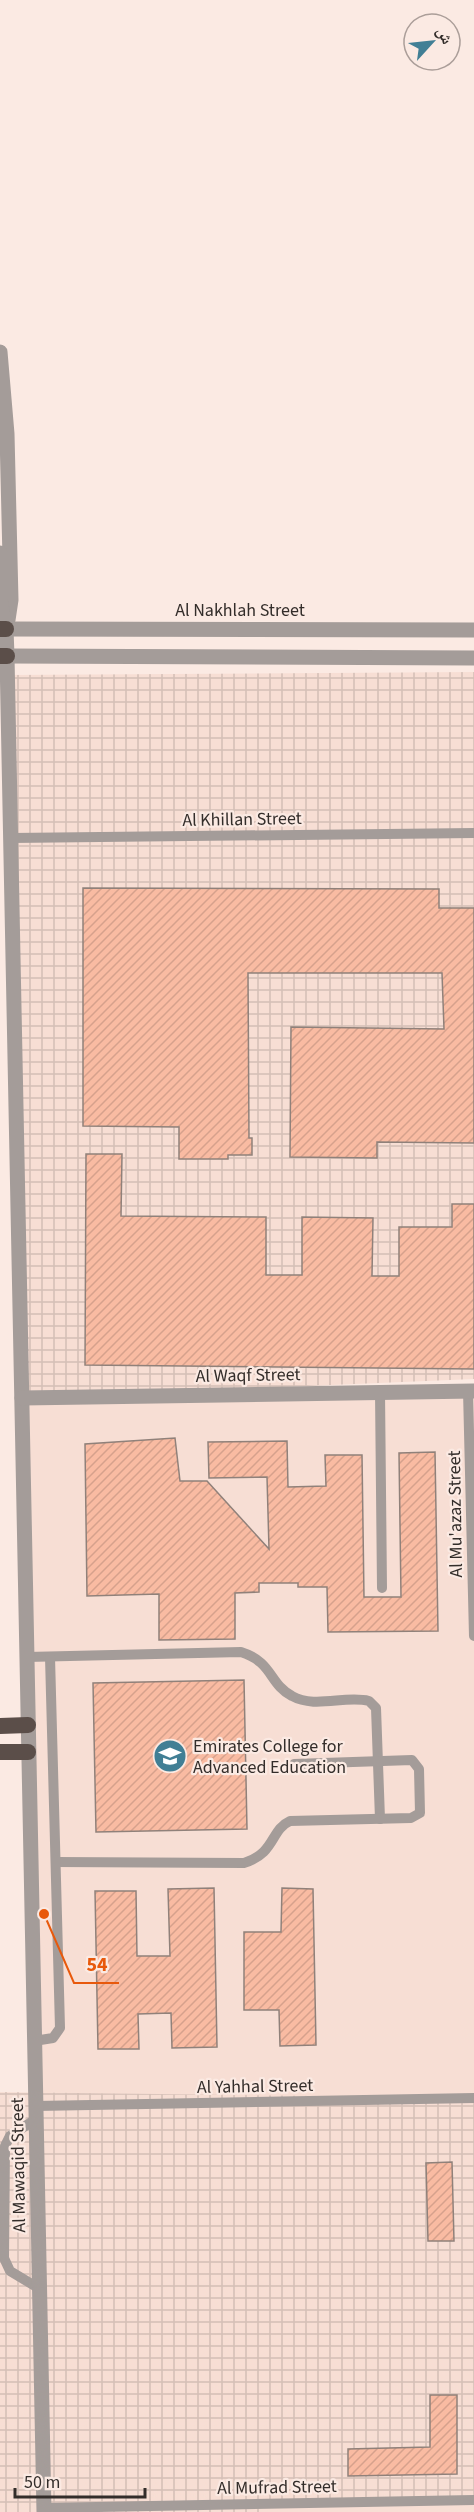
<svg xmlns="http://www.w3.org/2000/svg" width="474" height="2512" font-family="'Source Sans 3','Noto Naskh Arabic',sans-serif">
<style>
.built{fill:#f7ded4}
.industrial{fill:url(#industrial-grid)}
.building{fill:url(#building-hatch);stroke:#90817a;stroke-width:1.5}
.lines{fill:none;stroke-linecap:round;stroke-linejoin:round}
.service{stroke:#a49c99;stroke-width:10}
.minor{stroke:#a49c99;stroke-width:15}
.trunk{stroke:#5b4e49;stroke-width:16}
.labels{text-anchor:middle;stroke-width:4.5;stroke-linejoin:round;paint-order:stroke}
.street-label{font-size:18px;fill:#332d2a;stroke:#fbeae3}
.poi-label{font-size:18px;fill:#332d2a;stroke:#fbeae3;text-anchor:start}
.leader{fill:none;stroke:#e8590c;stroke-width:2}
.callout-dot{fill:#e8590c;stroke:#fbeae3;stroke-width:2}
.callout-label{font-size:20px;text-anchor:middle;font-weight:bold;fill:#e8590c;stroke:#fbeae3;stroke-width:4.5;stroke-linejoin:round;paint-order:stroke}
</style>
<defs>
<pattern id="industrial-grid" width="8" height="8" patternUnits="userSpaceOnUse" patternTransform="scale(1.5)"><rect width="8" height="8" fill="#f7ded4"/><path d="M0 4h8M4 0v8" fill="none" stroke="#d4bfb6"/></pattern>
<pattern id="building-hatch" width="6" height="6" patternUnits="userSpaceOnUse" patternTransform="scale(1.5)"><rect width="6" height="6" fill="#f9bba2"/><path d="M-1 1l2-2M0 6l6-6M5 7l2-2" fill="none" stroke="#d6a18c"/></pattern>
</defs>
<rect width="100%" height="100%" fill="#fbeae3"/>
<g class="built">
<path d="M474 1390V2098L36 2106 22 1398Z"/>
<path d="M474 2500V2512H262V2504Z"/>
</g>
<g class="industrial">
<path d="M474 672V1379L22 1398 7 675Z"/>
<path d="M0 2092 474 2098V2500L262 2504V2512H0Z"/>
</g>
<g class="building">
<path d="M83 888 439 889V908H474V1143L377 1142V1158L290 1157 291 1027 444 1029 442 973H248L249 1138H252V1155H228V1159H179V1127L83 1126Z"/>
<path d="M86 1154H122L121 1216 266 1217V1275H302V1217L373 1218 372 1276H399V1227H452V1204H474V1369L85 1365Z"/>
<path d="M175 1438 180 1481H207L269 1549 267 1477 209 1478 208 1442 287 1441 288 1487 326 1486 325 1455H362L364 1597H401L399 1453 435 1452 438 1631 328 1632 327 1587H298V1583H259V1592L235 1593V1639L159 1640V1594L87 1596 85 1444Z"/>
<path d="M244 1680 247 1829 96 1832 93 1683Z"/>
<path d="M214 1888 217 2047 172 2048 171 2013 138 2014 139 2049H98L95 1891H136L137 1956H170L168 1889Z"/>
<path d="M282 1888 313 1889 316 2045 280 2046 279 2010H244V1932H281Z"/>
<path d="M452 2162 454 2241H428L426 2163Z"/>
<path d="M430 2395H457V2474L348 2476V2449L430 2447Z"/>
</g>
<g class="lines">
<g class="service">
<path d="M11 838 474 833"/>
<path d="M468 1391 474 1636"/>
<path d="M380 1392 382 1588"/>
<path d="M27 1657 241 1652C273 1662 269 1684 292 1696 315 1709 345 1695 369 1701L376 1708 380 1819"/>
<path d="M56 1862 244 1863C276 1853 270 1830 290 1821L411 1818 420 1813 419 1769 412 1760 294 1764"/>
<path d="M34 2041 53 2038 60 2028 50 1657"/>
<path d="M36 2106 474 2098"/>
<path d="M36 2119 10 2136 5 2146 4 2258 10 2271 40 2289"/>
<path d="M44 2508 474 2500"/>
</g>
<g class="minor">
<path d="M0 352 7 434 11 600 8 620"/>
<path d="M0 553V600L6 629 7 656 44 2512"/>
<path d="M6 629 474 630"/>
<path d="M7 656 474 658"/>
<path d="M22 1398 474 1391"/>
</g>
<g class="trunk">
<path d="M0 629H6"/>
<path d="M0 656H7"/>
<path d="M0 1726 28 1725"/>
<path d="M0 1752H28"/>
</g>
</g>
<defs>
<g id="school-disc" transform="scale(1.725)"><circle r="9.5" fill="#417f95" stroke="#fbeae3"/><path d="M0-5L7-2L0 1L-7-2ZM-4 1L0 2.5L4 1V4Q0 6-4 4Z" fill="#fff"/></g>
</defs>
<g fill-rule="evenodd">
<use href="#school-disc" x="170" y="1756"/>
</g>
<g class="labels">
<g class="street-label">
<text x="240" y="616">Al Nakhlah Street</text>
<text transform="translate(242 819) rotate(-1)" y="6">Al Khillan Street</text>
<text transform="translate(248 1375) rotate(-1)" y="6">Al Waqf Street</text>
<text transform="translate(455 1514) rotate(-91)" y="6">Al Mu'azaz Street</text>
<text transform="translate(255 2086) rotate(-1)" y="6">Al Yahhal Street</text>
<text transform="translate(18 2165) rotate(-91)" y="6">Al Mawaqid Street</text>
<text transform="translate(277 2487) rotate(-1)" y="6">Al Mufrad Street</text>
</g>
<g class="poi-label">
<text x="193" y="1752">Emirates College for<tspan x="193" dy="21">Advanced Education</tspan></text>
</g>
</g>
<path class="leader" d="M44 1914L74 1983H119"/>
<circle class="callout-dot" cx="44" cy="1914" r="6"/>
<g class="callout-label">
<text x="97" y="1971">54</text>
</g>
<g transform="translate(432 42) rotate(63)"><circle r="28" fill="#fbeae3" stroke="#ab9e99" stroke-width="1.5"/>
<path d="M0-4.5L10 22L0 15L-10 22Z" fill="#417f95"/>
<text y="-9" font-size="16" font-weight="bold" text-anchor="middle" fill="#332d2a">ش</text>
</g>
<path d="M15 2488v9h130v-9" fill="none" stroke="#332d2a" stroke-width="3"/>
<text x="24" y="2488" font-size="18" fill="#332d2a" stroke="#fbeae3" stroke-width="4.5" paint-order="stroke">50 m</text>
</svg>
